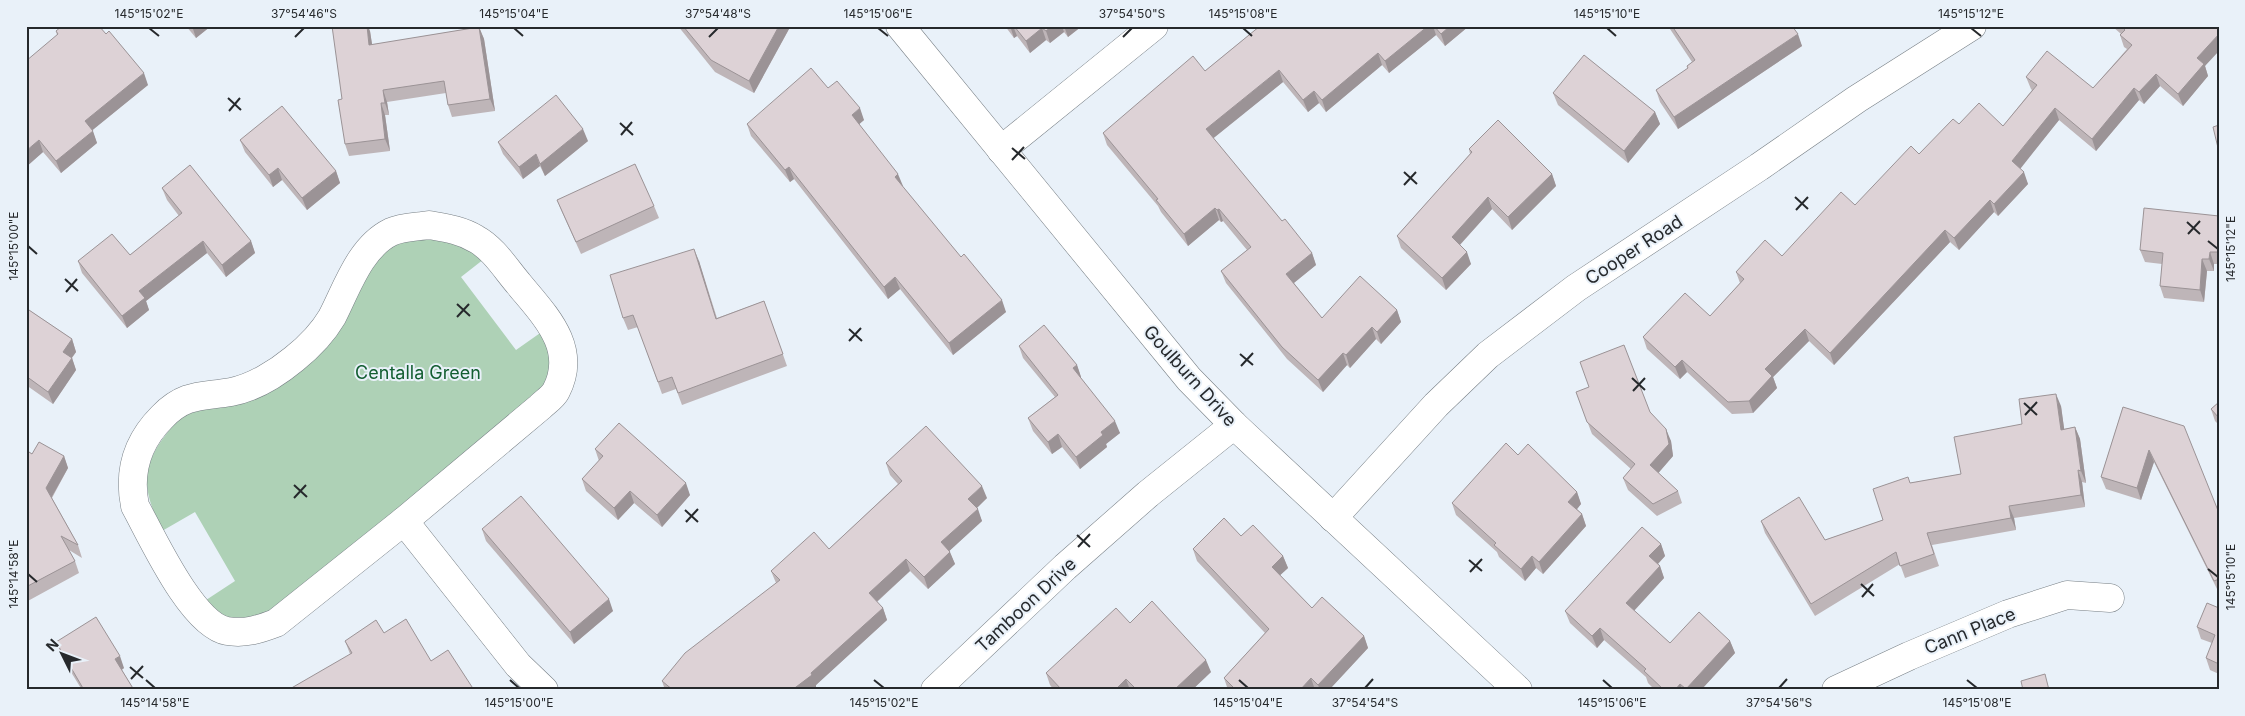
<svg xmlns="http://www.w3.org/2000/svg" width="2245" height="716" font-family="Inter,sans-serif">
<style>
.green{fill:#aed1b6}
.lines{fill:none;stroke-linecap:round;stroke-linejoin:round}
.minor-casing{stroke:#777f85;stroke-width:29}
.minor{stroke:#fff;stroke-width:28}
.wall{fill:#beb5b8}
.shaded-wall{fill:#9b9396}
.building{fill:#ddd2d6;stroke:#9b9396}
.ticks{fill:none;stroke:#26292c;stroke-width:2}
.labels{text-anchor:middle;stroke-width:4;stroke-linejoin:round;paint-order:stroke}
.street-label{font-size:18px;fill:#26292c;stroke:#e9f1f9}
.park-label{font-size:18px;fill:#135e31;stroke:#e9f1f9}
.neatline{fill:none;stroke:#26292c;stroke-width:2}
.ticks-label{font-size:12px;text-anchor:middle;fill:#26292c}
</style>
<rect width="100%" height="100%" fill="#e9f1f9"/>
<path class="green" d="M420 236 457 242 484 259 461 277 516 350 543 331 549 342 551 374 535 397 270 612 260 620H227L203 602 235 581 195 512 162 531C144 492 138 470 167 433 174 424 182 415 193 411 204 407 229 409 237 401 253 387 267 370 282 355 313 323 344 291 374 259L397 244Z"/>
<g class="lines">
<g class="minor-casing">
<g id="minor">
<path d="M900 26 1189 379 1234 425 1518 690"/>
<path d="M1001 150 1154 26"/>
<path d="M429 225C446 228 461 230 476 239 493 248 506 269 518 283 543 314 579 347 556 391 553 397 545 402 540 407L404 521 276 623C260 629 246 634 227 631 192 625 152 537 135 506 128 471 137 442 162 417 185 393 202 397 231 392 253 388 277 373 294 359 309 347 322 334 332 317 347 288 360 247 391 232 402 227 417 227 429 225Z"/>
<path d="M1333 518 1436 405 1488 355 1576 288 1759 167 1857 99 1972 26"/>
<path d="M404 521 518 665 544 690"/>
<path d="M935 690 1065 567 1148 494 1234 425"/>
<path d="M1836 690 1909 656 2008 614 2067 595 2110 598"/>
</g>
</g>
<use href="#minor" class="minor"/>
</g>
<g class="wall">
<path d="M186 26H211L196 38Z"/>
<path d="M678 26H788L789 29 754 93 715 72Z"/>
<path d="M1005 26H1082L1068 37 1064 32 1050 43 1046 40 1030 53 1017 36 1014 38Z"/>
<path d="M1260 26H1469L1445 46 1436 35 1389 73 1382 65 1326 112 1319 103 1308 112 1283 82 1213 138 1282 221 1312 253 1316 265 1294 283 1322 318 1397 310 1401 322 1381 344 1376 339 1350 368 1347 365 1323 392 1287 359 1226 283 1221 271 1247 250 1223 221 1221 222 1219 220 1188 246 1161 212 1158 206 1107 145 1103 133 1205 71Z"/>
<path d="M1668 26H1794L1793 27 1802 46 1678 129 1660 102 1656 90 1688 69 1687 66 1692 62Z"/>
<path d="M2112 26H2219L2205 66 2208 76 2183 106 2160 86 2144 104 2139 100 2096 151 2059 120 2020 168 2028 184 1998 216 1994 212 1959 250 1950 242 1834 365 1809 341 1773 377 1777 388 1753 413 1732 414 1687 372 1680 379 1647 349 1643 337 1710 316 1740 283 1736 272 1782 256 1855 205 1919 154 1959 124 2003 126 2032 90 2031 89 2026 77 2093 88 2127 49 2124 47 2120 35 2121 34Z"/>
<path d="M479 27 484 39 495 111 452 117 448 105 446 93 387 102 389 115H385L390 151 349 156 345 144 342 99 370 31 372 45Z"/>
<path d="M56 31 148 85 92 130 97 143 61 173 43 152 26 167 57 35Z"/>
<path d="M828 88 864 120 859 124 902 186 1006 312 953 355 900 289 888 299 794 179 790 182 751 136 747 124Z"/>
<path d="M1553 93 1655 112 1660 124 1628 163 1558 105Z"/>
<path d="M240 140 336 171 340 183 307 210 282 180 273 187 245 152Z"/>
<path d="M588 141 545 176 540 166 523 179 503 154 498 142Z"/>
<path d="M1469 149 1552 174 1556 186 1512 230 1492 209 1460 245 1471 264 1446 290 1401 248 1397 236 1470 154Z"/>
<path d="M162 188 251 241 255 253 226 277 207 253 146 301 149 310 127 328 82 273 78 261 130 255 179 216 167 200Z"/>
<path d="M557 200 654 206 659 218 581 254 562 212Z"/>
<path d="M2219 216V264H2214V271H2207L2204 302 2164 298 2160 286 2162 264 2145 262 2140 250Z"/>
<path d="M699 261 717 318 764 301 787 366 682 405 676 389 662 394 638 327 628 330 623 318Z"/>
<path d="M26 308 72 339 76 352 72 358 76 370 53 404 26 385Z"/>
<path d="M1019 346 1077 365 1081 377V378L1120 433 1106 444 1107 447 1080 469 1062 447 1052 454 1033 431 1028 418 1055 397 1023 358Z"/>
<path d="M1576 392 1650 412 1671 441 1673 456 1658 473 1678 491 1682 503 1657 516 1628 490 1623 478 1631 469 1592 434Z"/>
<path d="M2219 402V425L2215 421 2211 409Z"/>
<path d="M2061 406 2064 429 2075 427 2080 439 2086 483 2082 482 2085 507 2014 518 2016 530 1932 545 1939 566 1905 578 1900 564 1815 616 1765 533 1761 521 1825 540 1883 520 1910 483 1961 474 2022 424Z"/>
<path d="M2123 407 2219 513V593L2154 462 2141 500 2106 489 2101 477Z"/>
<path d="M595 449 690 495 662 527 634 503 618 520 586 491 582 479 599 461Z"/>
<path d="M26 450 32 454 64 456 68 468 52 498 78 545 82 558 69 550 75 561 79 573 26 602Z"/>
<path d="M1518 455 1577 492 1581 504 1577 509 1582 514 1586 526 1543 574 1536 568 1525 581 1499 557 1497 552 1456 515 1452 503Z"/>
<path d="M886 463 987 498 976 508 982 521 949 551 955 564 928 589 910 571 877 602 883 608 887 620 816 685V687L812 690H665L662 681 776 583 771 571 829 549 898 484 890 475Z"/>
<path d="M482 529 613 611 574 644 486 541Z"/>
<path d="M1241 536 1283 556 1288 568 1280 575 1312 608 1364 636 1368 648 1329 690H1228L1224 678 1265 633 1197 561 1193 549Z"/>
<path d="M1661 544 1665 556 1658 564 1660 566 1664 578 1634 611 1670 643 1730 641 1735 653 1701 690H1655L1648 683 1646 677 1604 640 1597 648 1570 623 1565 611Z"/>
<path d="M2219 608V674L2210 670 2206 658 2212 643 2201 639 2197 627Z"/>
<path d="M1130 623 1211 672 1192 690H1054L1050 685 1046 673Z"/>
<path d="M345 641 431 661 474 690 350 654Z"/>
<path d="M56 642 124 668 122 670 134 690H82L60 654Z"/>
</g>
<g class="shaded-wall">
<path d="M192 26H211L196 38Z"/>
<path d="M367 26H368L370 31 374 57 369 45Z"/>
<path d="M779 26H788L789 29 754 93 749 81Z"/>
<path d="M1010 26H1013L1017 36 1014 38Z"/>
<path d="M1052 26H1062L1064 32 1050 43 1046 31Z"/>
<path d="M1064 26H1082L1068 37Z"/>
<path d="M1428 26H1433L1436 35 1389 73 1385 61Z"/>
<path d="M1450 26H1469L1445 46 1441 34Z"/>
<path d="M479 27 484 39 495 111 490 99Z"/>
<path d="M1042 28 1046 40 1030 53 1026 41Z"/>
<path d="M1798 34 1802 46 1678 129 1674 117Z"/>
<path d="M2219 34V51L2205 66 2208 76 2183 106 2178 94 2197 58Z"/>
<path d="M1378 53 1382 65 1326 112 1322 100Z"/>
<path d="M1279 70 1283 82 1210 141 1206 129Z"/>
<path d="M144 73 148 85 89 133 85 121Z"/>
<path d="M2156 74 2160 86 2144 104 2139 92Z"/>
<path d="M2134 88 2139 100 2096 151 2092 139Z"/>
<path d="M383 90 387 102 389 115 385 103Z"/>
<path d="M1314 91 1319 103 1308 112 1303 100Z"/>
<path d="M381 103 385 115 390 151 385 139Z"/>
<path d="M860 108 864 120 856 127 852 115Z"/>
<path d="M2055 108 2059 120 2017 173 2012 161Z"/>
<path d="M1655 112 1660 124 1628 163 1624 151Z"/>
<path d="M583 129 588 141 545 176 540 164Z"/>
<path d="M93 131 97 143 61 173 56 161Z"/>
<path d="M39 140 43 152 26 167V151Z"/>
<path d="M536 154 540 166 523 179 519 167Z"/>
<path d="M789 167 794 179 790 182 785 170Z"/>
<path d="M278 168 282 180 273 187 269 175Z"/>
<path d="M336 171 340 183 307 210 302 198Z"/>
<path d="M2024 172 2028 184 1998 216 1994 204Z"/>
<path d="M898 174 903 186 899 189 895 177Z"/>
<path d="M1552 174 1556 186 1512 230 1508 217Z"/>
<path d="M1488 197 1492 209 1456 249 1452 237Z"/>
<path d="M1990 200 1994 212 1959 250 1954 238Z"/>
<path d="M1215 208 1219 220 1188 246 1184 234Z"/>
<path d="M1219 209 1223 221 1221 222 1217 210Z"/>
<path d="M1945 230 1950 242 1834 365 1830 353Z"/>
<path d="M203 241 207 253 146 301 149 310 127 328 122 316 139 291Z"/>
<path d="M251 241 255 253 226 277 222 265Z"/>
<path d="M694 249 699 261 720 331 716 319Z"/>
<path d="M1467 252 1471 264 1446 290 1442 278Z"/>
<path d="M2210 252 2214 264V271L2209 259Z"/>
<path d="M1312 253 1316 265 1290 286 1286 274Z"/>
<path d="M2202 259 2207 271 2204 302 2200 290Z"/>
<path d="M895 277 900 289 888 299 884 287Z"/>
<path d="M1002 300 1006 312 953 355 949 343Z"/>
<path d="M1397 310 1401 322 1381 344 1377 332Z"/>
<path d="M1372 327 1376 339 1350 368 1346 355Z"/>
<path d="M1805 329 1809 341 1773 377 1777 388 1753 413 1749 401 1765 369Z"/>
<path d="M72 339 76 352 67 364 63 352Z"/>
<path d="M1343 353 1347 365 1323 392 1318 380Z"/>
<path d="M72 358 76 370 53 404 48 392Z"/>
<path d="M1682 360 1687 372 1680 379 1675 367Z"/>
<path d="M1077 365 1081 377 1077 380 1073 368Z"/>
<path d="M2056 394 2061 406 2066 442 2061 430Z"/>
<path d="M1115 421 1120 433 1106 444 1107 447 1080 469 1076 457 1101 432Z"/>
<path d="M2075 427 2080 439 2086 483 2081 471Z"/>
<path d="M1666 429 1671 441 1673 456 1655 477 1650 465Z"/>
<path d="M1058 434 1062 447 1052 454 1048 442Z"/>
<path d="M2149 450 2154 462 2141 500 2137 488Z"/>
<path d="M64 456 68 468 50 500 46 488Z"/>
<path d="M2078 470 2082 482 2085 507 2081 495Z"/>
<path d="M686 483 690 495 662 527 657 515Z"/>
<path d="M982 486 987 498 973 512 968 499Z"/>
<path d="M630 491 634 503 618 520 614 508Z"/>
<path d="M1577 492 1581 504 1573 514 1568 502Z"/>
<path d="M2009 506 2014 518 2016 530 2011 518Z"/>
<path d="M978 509 982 521 946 554 941 542Z"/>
<path d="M1582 514 1586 526 1543 574 1539 562Z"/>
<path d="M1661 544 1665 556 1654 568 1649 556Z"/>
<path d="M950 552 955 564 928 589 924 577Z"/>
<path d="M1283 556 1288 568 1276 579 1272 567Z"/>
<path d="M1532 556 1536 568 1525 581 1521 569Z"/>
<path d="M906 559 910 571 873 605 869 593Z"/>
<path d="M1660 566 1664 578 1630 615 1626 603Z"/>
<path d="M609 599 613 611 574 644 570 632Z"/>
<path d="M883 608 887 620 816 685V687L812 690H792Z"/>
<path d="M1600 628 1604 640 1597 648 1592 636Z"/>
<path d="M1364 636 1368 648 1329 690H1320L1318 685Z"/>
<path d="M1730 641 1735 653 1701 690H1687L1686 689Z"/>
<path d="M120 656 124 668 119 671 115 659Z"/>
<path d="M1206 660 1211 672 1192 690H1174Z"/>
<path d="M1311 678 1315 690H1300Z"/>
<path d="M1126 679 1130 690H1115Z"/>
<path d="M1680 684 1683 690H1675Z"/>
</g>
<g class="building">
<path d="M62 26H99L106 34 109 31 144 73 85 121 93 131 56 161 39 140 26 151V61L58 34 56 31Z"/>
<path d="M332 26H367L369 45 479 27 490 99 448 105 444 81 383 90 385 103H381L385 139 345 144 338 100 342 99Z"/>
<path d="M683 26H779L749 81 711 60Z"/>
<path d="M1014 26H1052L1046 31 1042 28 1026 41Z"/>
<path d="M1260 26H1428L1385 61 1378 53 1322 100 1314 91 1303 100 1279 70 1206 129 1282 221 1285 219 1312 253 1286 274 1322 318 1360 276 1397 310 1377 332 1372 327 1346 355 1343 353 1318 380 1282 347 1221 271 1251 247 1219 209 1217 210 1215 208 1184 234 1156 200 1158 199 1103 133 1193 56 1205 71Z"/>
<path d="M1434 26H1450L1441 34Z"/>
<path d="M1672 26H1792L1798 34 1674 117 1656 90 1688 68 1687 66 1695 60Z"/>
<path d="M2121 26H2219V34L2197 58 2204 64 2178 94 2156 74 2139 92 2134 88 2092 139 2055 108 2012 161 2024 172 1994 204 1990 200 1954 238 1945 230 1830 353 1805 329 1765 369 1772 376 1749 401 1728 402 1682 360 1675 367 1643 337 1685 293 1710 316 1744 279 1736 272 1765 240 1782 256 1841 192 1855 205 1911 146 1919 154 1953 119 1959 124 1979 103 2003 126 2037 85 2026 77 2047 51 2093 88 2132 45 2120 35 2125 30Z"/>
<path d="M1584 55 1655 112 1624 151 1553 93Z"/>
<path d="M811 68 828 88 837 81 860 108 852 115 898 174 895 177 961 257 964 254 1002 300 949 343 895 277 884 287 789 167 785 170 747 124Z"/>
<path d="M556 95 583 129 540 164 536 154 519 167 498 142Z"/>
<path d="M282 106 336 171 302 198 278 168 269 175 240 140Z"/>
<path d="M1498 120 1552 174 1508 217 1488 197 1452 237 1467 252 1442 278 1397 236 1472 152 1469 149Z"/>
<path d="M2219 125V152L2213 127Z"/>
<path d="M635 164 654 206 576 242 557 200Z"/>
<path d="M190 165 251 241 222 265 203 241 139 291 145 298 122 316 78 261 112 234 130 255 182 213 162 188Z"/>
<path d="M2144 208 2219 216V252H2210L2209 259H2202L2200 290 2160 286 2163 253 2140 250Z"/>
<path d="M694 249 716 319 764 301 783 354 678 393 672 377 658 382 633 315 623 318 610 275Z"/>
<path d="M26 308 72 339 63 352 72 358 48 392 26 376Z"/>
<path d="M1044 325 1077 365 1073 368 1115 421 1101 432 1103 435 1076 457 1058 434 1048 442 1028 418 1058 395 1019 346Z"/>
<path d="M1624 345 1650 412 1666 429 1669 444 1650 465 1678 491 1653 504 1623 478 1635 464 1587 422 1576 392 1589 387 1580 362Z"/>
<path d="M2056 394 2061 430 2075 427 2081 471 2078 470 2081 495 2009 506 2011 518 1927 533 1934 554 1900 566 1896 552 1811 604 1761 521 1799 497 1825 540 1883 520 1873 489 1908 477 1910 483 1961 474 1954 437 2022 424 2019 399Z"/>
<path d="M2219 402V418L2211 409Z"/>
<path d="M2123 407 2184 426 2219 513V579L2214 581 2149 450 2137 488 2101 477Z"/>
<path d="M619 423 686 483 657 515 630 491 614 508 582 479 603 456 595 449Z"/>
<path d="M926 426 982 486 968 499 978 509 941 542 950 552 924 577 906 559 869 593 883 608 811 673 812 675 792 690H673L662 681 685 653 780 580 771 571 814 532 829 549 902 481 886 463Z"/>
<path d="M39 442 64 456 46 488 78 545 61 536 75 561 26 587V518H27L26 517V450L32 454Z"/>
<path d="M1506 443 1518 455 1528 444 1577 492 1568 502 1582 514 1539 562 1532 556 1521 569 1494 545 1496 543 1452 503Z"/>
<path d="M521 496 609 599 570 632 482 529Z"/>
<path d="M1224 518 1241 536 1253 525 1283 556 1272 567 1312 608 1322 597 1364 636 1318 685 1311 678 1300 690H1236L1224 678 1269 629 1193 549Z"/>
<path d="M1642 527 1661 544 1649 556 1660 566 1626 603 1670 643 1699 612 1730 641 1686 689 1680 684 1675 690H1664L1644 671 1646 669 1600 628 1592 636 1565 611Z"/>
<path d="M1152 601 1206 660 1174 690H1137L1126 679 1115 690H1062L1046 673 1116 608 1130 623Z"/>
<path d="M2207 603 2219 608V664L2206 658 2215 635 2197 627Z"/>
<path d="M96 617 120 656 115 659 134 690H84L56 642Z"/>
<path d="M406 619 431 661 448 650 474 690H288L352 653 345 641 376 620 384 633Z"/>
<path d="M2045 674 2049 690H2023L2021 681Z"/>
</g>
<path class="ticks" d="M149 28 159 36M514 28 523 36M878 28 888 36M1243 28 1252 36M1607 28 1616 36M1971 28 1981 36M295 37 304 28M709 37 718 28M1123 37 1132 28M228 98 241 110M229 111 240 98M620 123 633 135M621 135 632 122M1012 148 1025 159M1012 160 1024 147M1404 172 1417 184M1404 185 1416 172M1795 197 1808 209M1796 210 1808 197M2187 222 2200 234M2188 234 2200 221M2208 241 2218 249M28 246 37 254M65 279 78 291M66 292 77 279M457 304 470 316M457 317 469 304M849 329 862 341M849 341 861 328M1240 354 1253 365M1241 366 1253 353M1632 378 1645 390M1633 391 1645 378M2024 403 2037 415M2025 415 2037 402M294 485 307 497M294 498 306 485M685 510 698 522M686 522 698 509M1077 535 1090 547M1078 547 1090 534M1469 560 1482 571M2208 569 2218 577M1470 572 1482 559M28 574 37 582M1861 584 1874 596M1862 597 1873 584M130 667 143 678M131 679 143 666M146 680 155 688M510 680 519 688M874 680 884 688M1239 680 1248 688M1603 680 1612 688M1967 680 1977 688M1365 688 1373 679M1779 688 1787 679"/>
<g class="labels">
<g class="street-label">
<text transform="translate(1634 250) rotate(-33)" y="6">Cooper Road</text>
<text transform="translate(1190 376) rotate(48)" y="6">Goulburn Drive</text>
<text transform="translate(1026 605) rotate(-43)" y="6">Tamboon Drive</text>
<text transform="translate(1970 631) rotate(-22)" y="6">Cann Place</text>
</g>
<g class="park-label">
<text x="418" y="379">Centalla Green</text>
</g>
</g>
<rect width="2245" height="716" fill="none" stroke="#e9f1f9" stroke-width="55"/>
<g transform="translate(62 654) rotate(312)" stroke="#e9f1f9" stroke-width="4" paint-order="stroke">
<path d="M0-4L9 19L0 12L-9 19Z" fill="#26292c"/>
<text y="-8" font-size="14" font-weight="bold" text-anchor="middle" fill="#26292c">N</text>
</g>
<rect x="28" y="28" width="2190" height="660" class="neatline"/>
<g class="ticks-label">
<text x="149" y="18">145°15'02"E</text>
<text x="304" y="18">37°54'46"S</text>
<text x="514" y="18">145°15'04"E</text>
<text x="718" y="18">37°54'48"S</text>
<text x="878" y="18">145°15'06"E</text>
<text x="1132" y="18">37°54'50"S</text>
<text x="1243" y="18">145°15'08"E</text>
<text x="1607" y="18">145°15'10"E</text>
<text x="1971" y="18">145°15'12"E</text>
<text transform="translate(14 246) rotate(-90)" y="4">145°15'00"E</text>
<text transform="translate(2231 249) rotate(-90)" y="4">145°15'12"E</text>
<text transform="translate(14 574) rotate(-90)" y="4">145°14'58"E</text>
<text transform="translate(2231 577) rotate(-90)" y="4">145°15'10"E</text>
<text x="155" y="707">145°14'58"E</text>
<text x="519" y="707">145°15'00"E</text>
<text x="884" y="707">145°15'02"E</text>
<text x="1248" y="707">145°15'04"E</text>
<text x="1365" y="707">37°54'54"S</text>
<text x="1612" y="707">145°15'06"E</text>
<text x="1779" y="707">37°54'56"S</text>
<text x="1977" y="707">145°15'08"E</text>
</g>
</svg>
